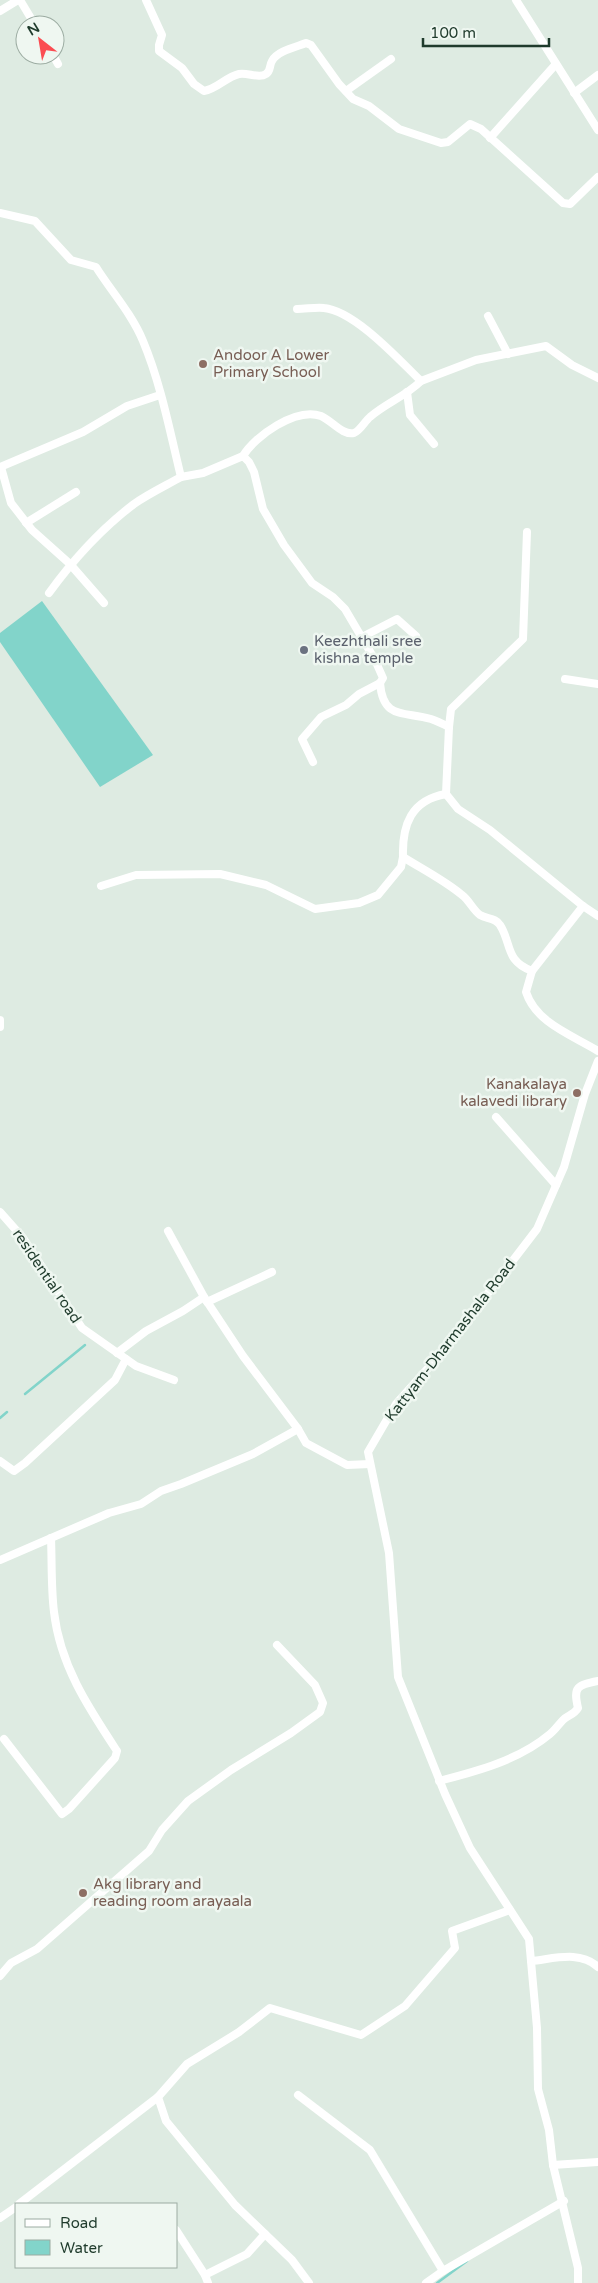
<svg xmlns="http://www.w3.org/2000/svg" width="598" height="2283" font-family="'Varela Round',sans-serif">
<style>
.water{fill:#82d4ca}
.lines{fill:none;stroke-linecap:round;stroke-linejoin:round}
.stream{stroke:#82d4ca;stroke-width:2.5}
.minor{stroke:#fff;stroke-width:8}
.education-dot{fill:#8d6e63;stroke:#eff7f1;stroke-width:2}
.worship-dot{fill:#6b7280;stroke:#eff7f1;stroke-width:2}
.labels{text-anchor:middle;stroke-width:5;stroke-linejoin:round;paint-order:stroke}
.education-label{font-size:15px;fill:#785e54;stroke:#eff7f1;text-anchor:start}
.worship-label{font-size:15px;fill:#5b616d;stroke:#eff7f1;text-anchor:start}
.street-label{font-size:15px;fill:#1f3b2c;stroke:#eff7f1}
</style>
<rect width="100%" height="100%" fill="#deebe2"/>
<path class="water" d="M42 601 153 755 100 787 0 642V633Z"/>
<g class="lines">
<g class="stream">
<path d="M25 1394 85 1345"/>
<path d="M0 1418 7 1412"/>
<path d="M437 2283 467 2261"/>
</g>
<g class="minor">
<path d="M20 0 35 25"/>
<path d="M146 0 162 35 159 45V51L182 68 194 84 204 91C217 89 226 77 239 74 247 72 259 79 266 74 271 71 269 66 272 61 277 51 296 47 306 43L311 45 339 84 353 99 369 106 399 129 441 143 448 142 470 124 481 129 563 203 570 204 598 177"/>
<path d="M516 0 598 130"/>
<path d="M0 11 18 0"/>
<path d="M53 55 58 64"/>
<path d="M346 91 391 59"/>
<path d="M574 93 598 75"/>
<path d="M490 138 556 64"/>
<path d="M0 213 35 221 71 260 96 267C111 291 132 314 143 341 161 384 170 432 181 477L203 473 243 456 249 462 254 472 263 509 284 545 312 583 333 597 345 609 375 660 383 678 380 683 359 694 346 705 321 717 302 739 313 762"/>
<path d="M297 309C306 309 316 307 324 308 355 311 399 360 421 381"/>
<path d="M488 316 508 354"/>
<path d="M407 392 410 415 434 444"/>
<path d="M243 456C255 436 296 407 321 416 331 420 343 436 354 433 360 431 365 421 370 417 386 403 406 396 421 381L476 360 546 346 572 365 598 378"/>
<path d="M0 467 83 432 127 406 160 395"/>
<path d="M1 467 11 503 32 530 70 564 104 603"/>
<path d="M26 523 76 492"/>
<path d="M49 593C73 560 101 529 134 504 148 494 165 486 181 477"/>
<path d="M362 637 397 619 416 636"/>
<path d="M565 679 598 684"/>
<path d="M380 683C383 720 404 711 431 719 437 721 443 724 449 727L446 794"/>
<path d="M449 727 451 709 523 639 527 532"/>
<path d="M101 886 136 875 220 874 266 885 315 909 359 903 378 895 401 867 403 857"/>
<path d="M598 916 583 906 490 830 458 809 446 794C411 800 402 825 403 857 422 869 444 880 462 895 469 900 473 910 480 915 487 919 496 918 500 925 512 944 505 961 532 971L526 992C536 1023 572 1035 598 1051"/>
<path d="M532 971 583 906"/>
<path d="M0 1020V1027"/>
<path d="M496 1117 556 1185"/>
<path d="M0 1212 23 1238 82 1328 136 1366 174 1380"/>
<path d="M168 1231 204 1297"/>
<path d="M207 1302 272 1272"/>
<path d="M117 1353 146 1331 183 1311 204 1297 243 1356 298 1429 306 1443 347 1465 370 1464"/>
<path d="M0 1461 14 1471 25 1463 115 1380 126 1359"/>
<path d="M0 1560 109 1513 141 1504 161 1491 181 1484 253 1454 298 1429"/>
<path d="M4 1739 62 1814 69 1809 115 1758 117 1751C88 1707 60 1665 54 1612 51 1588 52 1562 51 1538"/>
<path d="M439 1781C478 1771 519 1760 550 1734 555 1730 559 1724 563 1720 568 1715 574 1715 578 1708 573 1687 577 1685 598 1681"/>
<path d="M531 1961C553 1959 580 1950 598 1967"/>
<path d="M0 1976 11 1963 37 1949 149 1851 162 1830 188 1801 231 1770 291 1733 320 1712 323 1703 315 1685 277 1645"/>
<path d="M298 2095 370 2150 443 2271"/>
<path d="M553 2165 598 2162"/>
<path d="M19 2204 158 2097"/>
<path d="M0 2218 16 2207"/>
<path d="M176 2230 205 2275"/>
<path d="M265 2234 292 2260 309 2283"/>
<path d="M208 2283 205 2275 247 2254 265 2234 235 2205 166 2121 158 2097 187 2064 239 2032 270 2008 361 2035 405 2006 455 1948 452 1931 510 1910"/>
<path d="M426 2283 443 2271 564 2201"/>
<path d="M578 2283V2268L553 2165 549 2130 538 2089 537 2028 529 1939 470 1848 445 1794 398 1677 389 1553 368 1452 396 1404 446 1348 537 1229 564 1167 585 1094 598 1061"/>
</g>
</g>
<g class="education-dot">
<circle cx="203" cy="364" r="5"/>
<circle cx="577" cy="1093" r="5"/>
<circle cx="83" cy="1893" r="5"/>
</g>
<circle class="worship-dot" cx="304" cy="650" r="5"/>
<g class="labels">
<g class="education-label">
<text x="213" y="360">Andoor A Lower<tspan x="213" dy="17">Primary School</tspan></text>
<text x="567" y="1089" text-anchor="end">Kanakalaya<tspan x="567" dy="17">kalavedi library</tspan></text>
<text x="93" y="1889">Akg library and<tspan x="93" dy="17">reading room arayaala</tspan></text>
</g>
<g class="worship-label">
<text x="314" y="646">Keezhthali sree<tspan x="314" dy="17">kishna temple</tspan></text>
</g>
<g class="street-label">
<text transform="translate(47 1276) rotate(56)" y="5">residential road</text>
<text transform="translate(450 1340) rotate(-52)" y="5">Kattyam-Dharmashala Road</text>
</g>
</g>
<rect x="15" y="2203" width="162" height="65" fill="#eff7f1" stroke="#9caca2"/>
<rect x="25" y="2219" width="25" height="8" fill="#ffffff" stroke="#9caca2"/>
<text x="60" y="2228" font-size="15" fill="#1f3b2c">Road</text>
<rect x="25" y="2240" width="25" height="15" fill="#82d4ca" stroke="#9caca2"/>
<text x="60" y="2253" font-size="15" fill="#1f3b2c">Water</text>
<g transform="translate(40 40) rotate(329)"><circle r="24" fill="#eff7f1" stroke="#9caca2"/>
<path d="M0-4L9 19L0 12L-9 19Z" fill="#fb4c52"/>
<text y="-8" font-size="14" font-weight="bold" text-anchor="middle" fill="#1f3b2c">N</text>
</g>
<path d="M423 38v8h126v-8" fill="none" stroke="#1f3b2c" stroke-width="2.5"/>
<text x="430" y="38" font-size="15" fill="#1f3b2c" stroke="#eff7f1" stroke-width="4" paint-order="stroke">100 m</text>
</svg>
